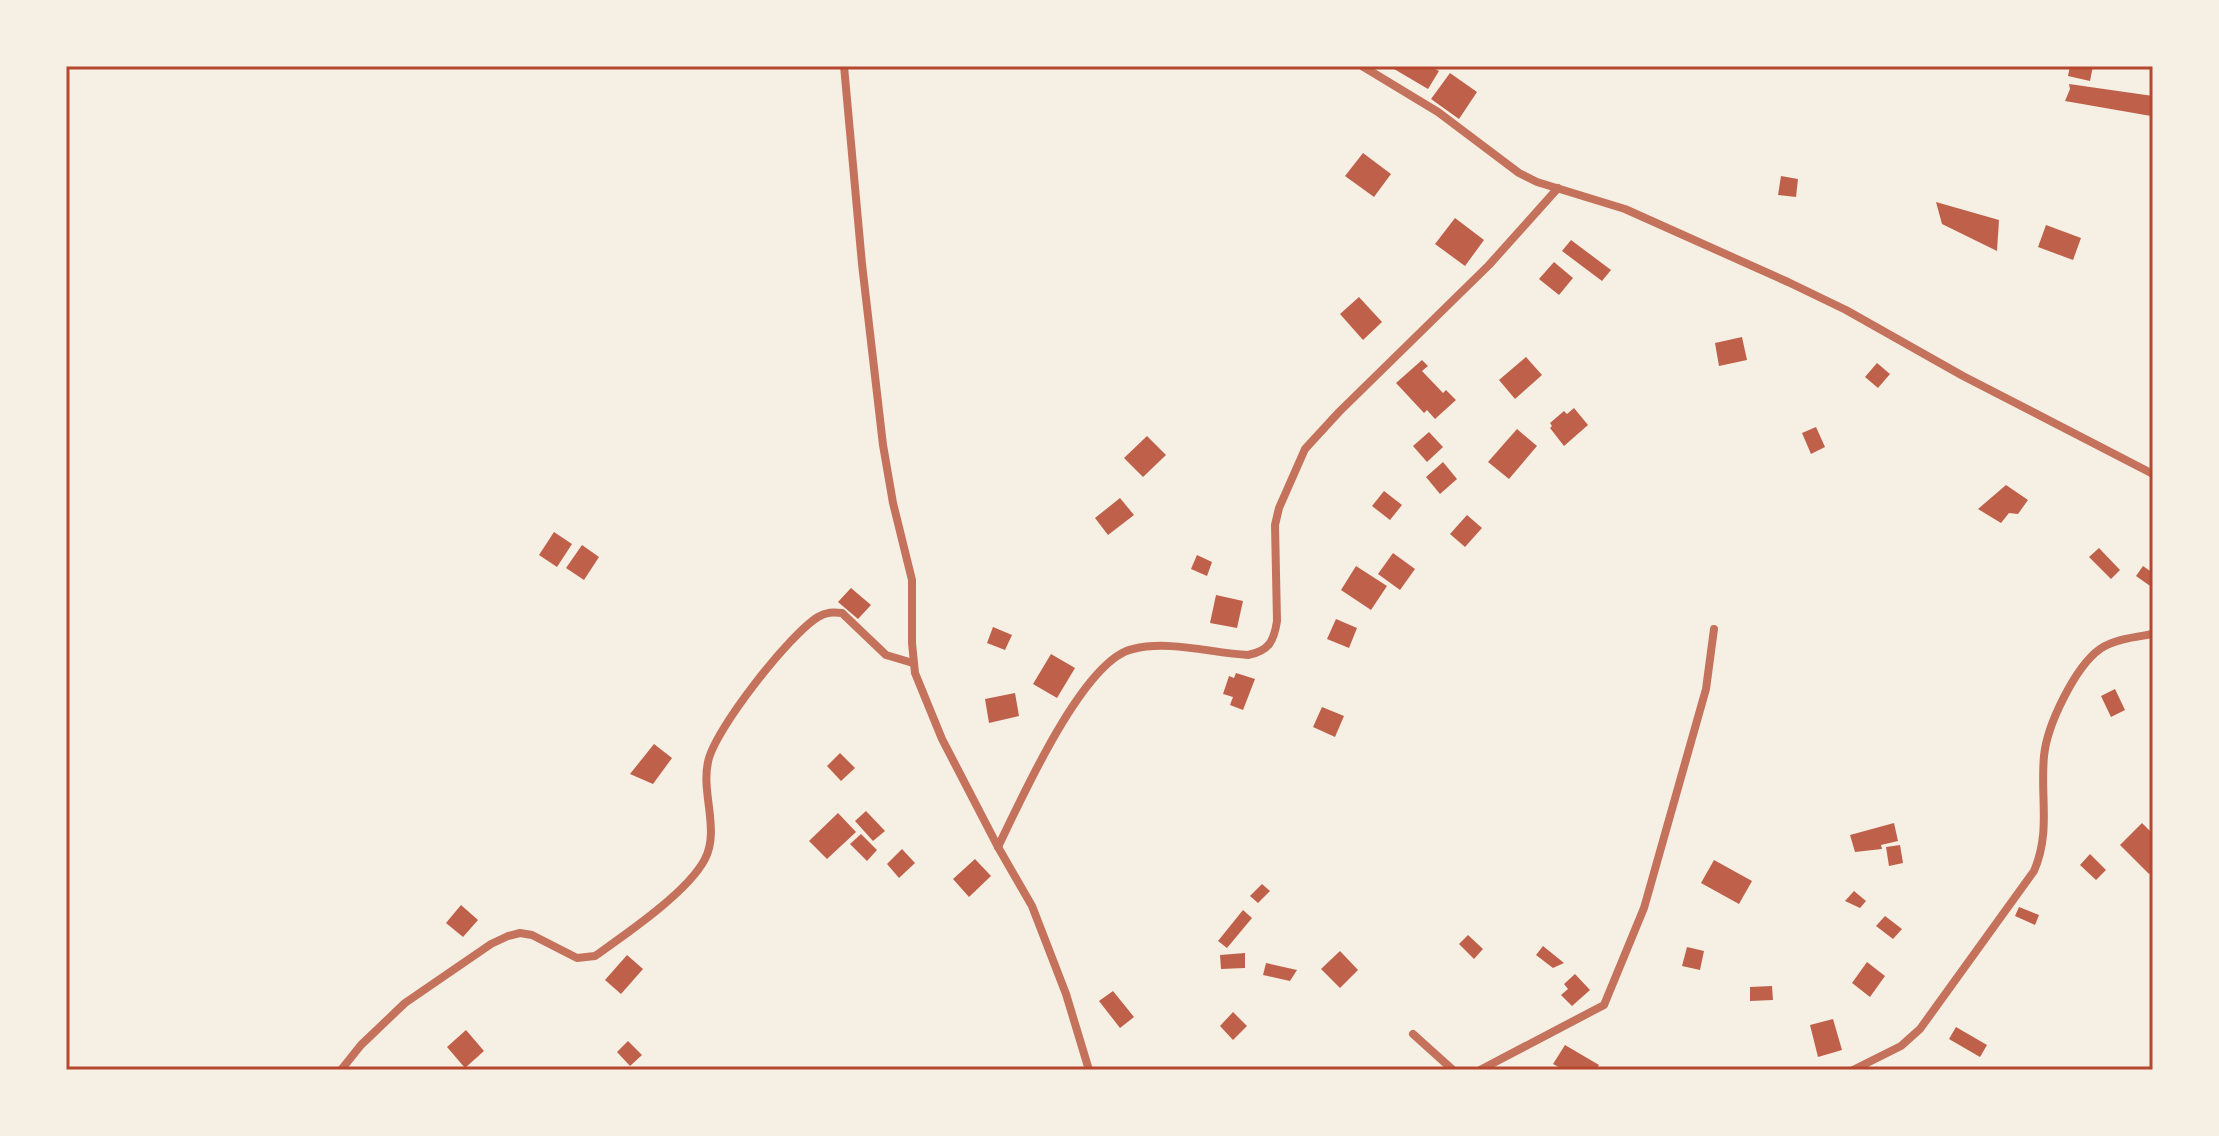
<svg xmlns="http://www.w3.org/2000/svg" width="2219" height="1136" font-family="'Space Grotesk',sans-serif">
<style>
.building{fill:#bf614a}
.lines{fill:none;stroke-linecap:round;stroke-linejoin:round}
.minor{stroke:#c5725c;stroke-width:8}
.neatline{fill:none;stroke:#b5482f;stroke-width:3}
</style>
<rect width="100%" height="100%" fill="#f6efe4"/>
<g class="building">
<path d="M1389 66H1430L1439 71 1428 89Z"/>
<path d="M2070 66H2093L2090 81 2068 76Z"/>
<path d="M1450 73 1477 92 1459 119 1431 99Z"/>
<path d="M2069 84 2153 96V111L2151 116 2065 101 2070 89Z"/>
<path d="M1363 153 1391 174 1374 197 1345 176Z"/>
<path d="M1781 176 1798 179 1796 197 1778 195Z"/>
<path d="M1936 202 1999 220 1997 251 1942 224Z"/>
<path d="M1455 218 1484 240 1465 266 1435 244Z"/>
<path d="M2046 225 2081 238 2073 260 2038 247Z"/>
<path d="M1571 240 1611 270 1602 281 1562 251Z"/>
<path d="M1554 262 1573 278 1559 295 1539 279Z"/>
<path d="M1359 297 1382 322 1363 340 1340 314Z"/>
<path d="M1742 337 1747 360 1719 366 1715 343Z"/>
<path d="M1526 357 1542 375 1515 399 1499 380Z"/>
<path d="M1422 360 1428 366 1422 371 1443 393 1446 390 1456 400 1435 419 1427 410 1424 413 1396 383Z"/>
<path d="M1877 363 1890 374 1878 388 1865 377Z"/>
<path d="M1574 408 1588 425 1564 446 1550 428 1552 426 1550 423 1564 411 1567 414Z"/>
<path d="M1816 427 1825 447 1811 454 1802 433Z"/>
<path d="M1517 429 1537 446 1509 479 1488 462Z"/>
<path d="M1429 432 1443 447 1427 462 1413 446Z"/>
<path d="M1147 436 1166 455 1143 477 1124 458Z"/>
<path d="M1443 462 1457 479 1440 494 1426 477Z"/>
<path d="M2006 485 2028 500 2018 514 2009 513 2001 523 1978 509Z"/>
<path d="M1384 491 1402 505 1390 520 1372 506Z"/>
<path d="M1120 498 1134 515 1108 535 1095 518Z"/>
<path d="M1467 515 1482 528 1465 547 1450 534Z"/>
<path d="M554 532 572 544 557 567 539 555Z"/>
<path d="M582 545 599 557 584 580 566 568Z"/>
<path d="M2099 548 2120 570 2111 579 2089 557Z"/>
<path d="M1393 553 1415 569 1400 590 1378 574Z"/>
<path d="M1197 555 1212 562 1207 576 1191 569Z"/>
<path d="M1356 566 1387 586 1371 610 1341 590Z"/>
<path d="M2143 566 2153 573V588L2136 576Z"/>
<path d="M851 588 871 605 858 619 838 602Z"/>
<path d="M1216 595 1243 601 1237 628 1210 623Z"/>
<path d="M1336 619 1357 628 1349 648 1327 639Z"/>
<path d="M993 627 1012 635 1005 650 987 643Z"/>
<path d="M1051 654 1075 668 1057 698 1033 684Z"/>
<path d="M1236 673 1255 679 1243 710 1230 705 1233 697 1223 694 1229 676 1234 678Z"/>
<path d="M2115 689 2125 710 2111 717 2101 696Z"/>
<path d="M1015 693 1019 716 989 723 985 699Z"/>
<path d="M1322 707 1344 716 1335 737 1313 727Z"/>
<path d="M654 744 672 758 653 784 630 774Z"/>
<path d="M840 753 855 768 841 781 827 766Z"/>
<path d="M866 811 885 831 873 841 855 821Z"/>
<path d="M838 813 856 832 827 859 809 841Z"/>
<path d="M1894 823 1898 841 1881 845 1882 849 1855 852 1850 835Z"/>
<path d="M2142 823 2153 834V871L2149 874 2120 845Z"/>
<path d="M861 834 877 850 867 861 850 844Z"/>
<path d="M1900 845 1903 863 1889 866 1886 847Z"/>
<path d="M902 849 915 863 899 878 887 864Z"/>
<path d="M2090 854 2106 870 2096 880 2080 865Z"/>
<path d="M975 859 991 876 969 897 953 879Z"/>
<path d="M1714 860 1752 881 1739 904 1701 883Z"/>
<path d="M1262 884 1270 891 1258 903 1250 896Z"/>
<path d="M1854 891 1866 901 1860 908 1845 901Z"/>
<path d="M461 905 478 920 463 937 446 923Z"/>
<path d="M2019 907 2039 915 2035 925 2015 916Z"/>
<path d="M1243 910 1252 918 1227 948 1218 941Z"/>
<path d="M1885 916 1902 929 1893 939 1876 926Z"/>
<path d="M1468 935 1483 949 1474 959 1459 944Z"/>
<path d="M1543 946 1564 963 1553 968 1536 955Z"/>
<path d="M1687 947 1704 951 1700 970 1682 966Z"/>
<path d="M1340 951 1358 970 1340 988 1321 969Z"/>
<path d="M1245 953V968L1221 969 1220 955Z"/>
<path d="M627 955 643 969 621 994 605 980Z"/>
<path d="M1867 962 1885 976 1870 997 1852 983Z"/>
<path d="M1266 963 1297 970 1290 981 1263 975Z"/>
<path d="M1575 974 1590 990 1572 1006 1561 995 1568 989 1564 984Z"/>
<path d="M1772 986 1773 1000 1750 1001V987Z"/>
<path d="M1113 991 1134 1017 1120 1028 1099 1001Z"/>
<path d="M1233 1012 1247 1026 1233 1040 1220 1026Z"/>
<path d="M1833 1019 1842 1050 1818 1057 1810 1025Z"/>
<path d="M1956 1027 1987 1045 1980 1057 1949 1039Z"/>
<path d="M466 1030 484 1051 465 1068 447 1047Z"/>
<path d="M628 1041 642 1055 630 1066 617 1052Z"/>
<path d="M1565 1045 1599 1065 1596 1070H1564L1553 1064Z"/>
</g>
<g class="lines">
<g class="minor">
<path d="M844 66 862 264 883 445 893 503 912 580V643L915 673 942 739 998 847 1032 906 1066 994 1089 1070"/>
<path d="M1362 66 1438 112 1519 173 1537 182 1625 209 1788 282 1846 310 1963 376 2153 474"/>
<path d="M998 847C1020 802 1083 659 1133 649 1169 640 1211 653 1248 655 1269 651 1274 641 1277 621L1275 525 1279 508 1305 449 1339 412 1489 265 1558 188"/>
<path d="M1413 1034 1453 1070"/>
<path d="M341 1070 361 1045 405 1003 491 944 508 936 520 933 532 935 577 958 595 956C626 934 688 892 705 859 720 830 701 793 708 762 714 730 790 634 818 617 826 612 833 612 842 613L886 655 913 663"/>
<path d="M1480 1070 1604 1005 1644 908 1706 689 1714 629"/>
<path d="M1853 1070 1901 1046 1920 1029 2034 871C2051 832 2040 797 2044 756 2047 725 2075 667 2100 649 2115 639 2136 637 2153 634"/>
</g>
</g>
<rect width="2219" height="1136" fill="none" stroke="#f6efe4" stroke-width="136"/>
<rect x="68" y="68" width="2083" height="1000" class="neatline"/>
</svg>
